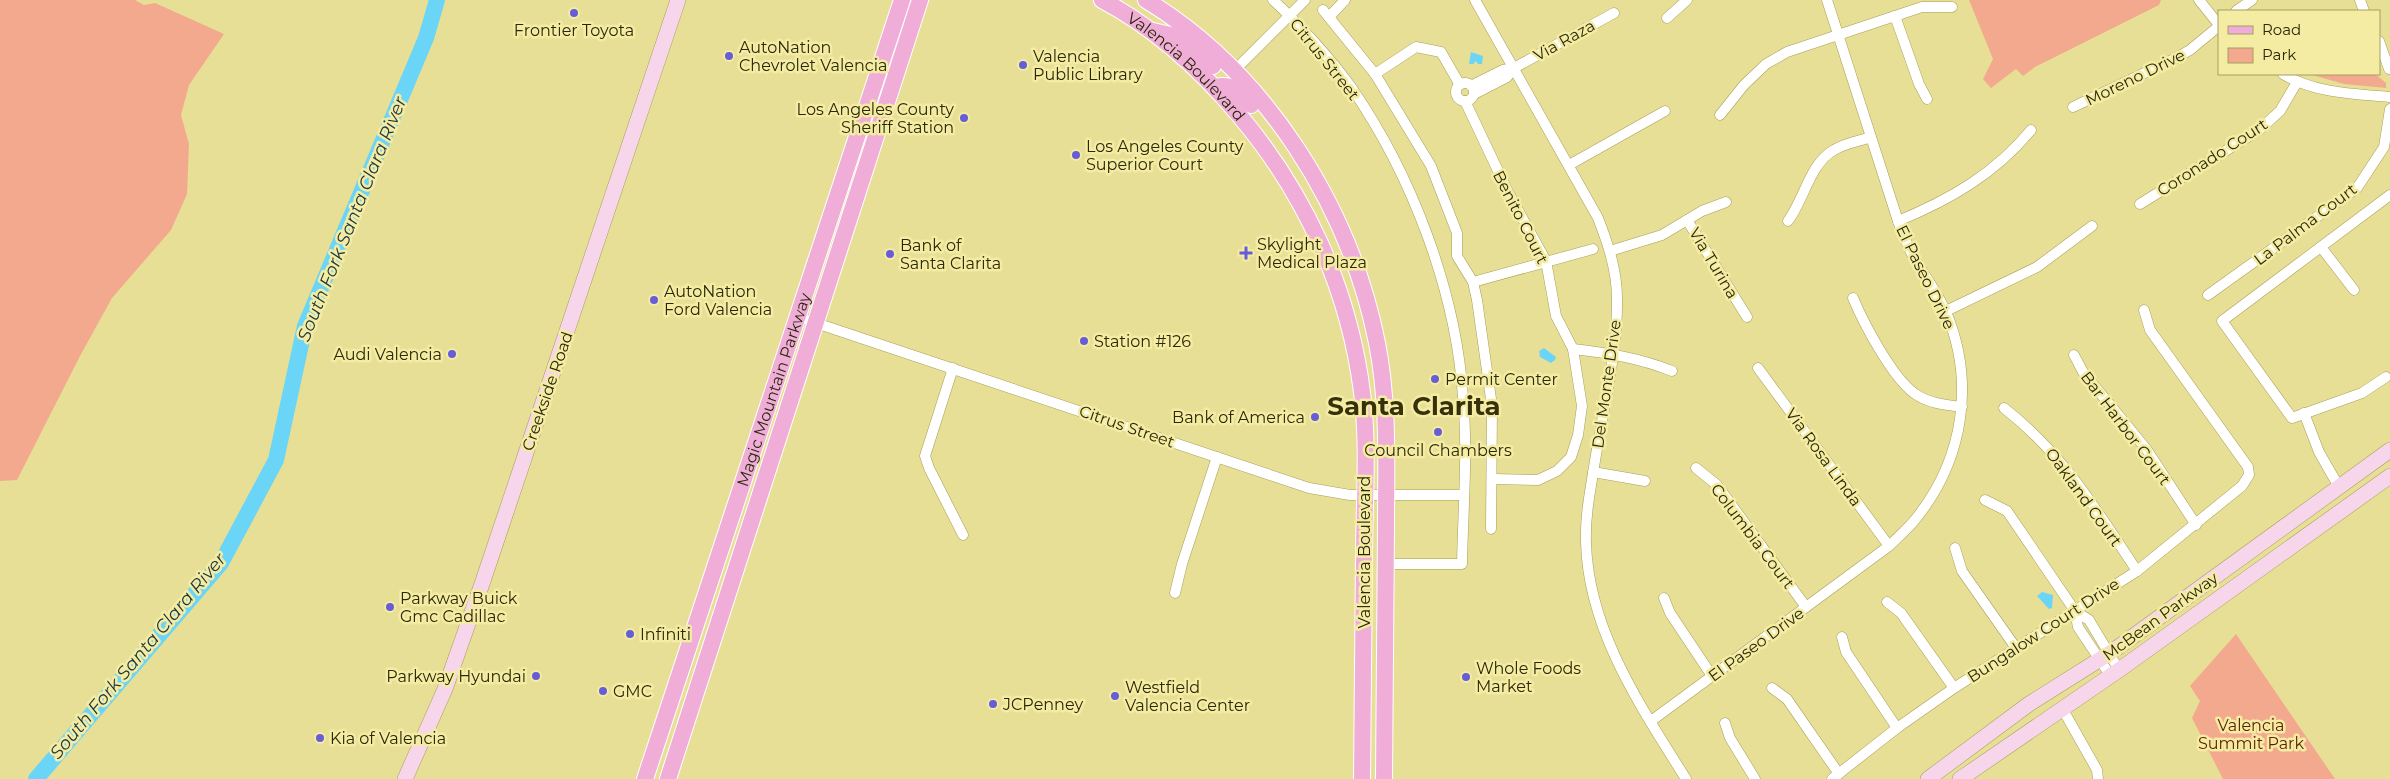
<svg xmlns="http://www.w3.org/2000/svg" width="2390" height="779" font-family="Montserrat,sans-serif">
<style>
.green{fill:#f3a98d}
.water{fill:#6bd5f7}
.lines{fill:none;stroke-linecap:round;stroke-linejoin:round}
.river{stroke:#6bd5f7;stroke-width:16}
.street-casing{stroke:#a89f58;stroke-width:11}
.secondary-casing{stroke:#a89f58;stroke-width:16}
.primary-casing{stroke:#fff;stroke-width:18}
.street{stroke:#fff;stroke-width:10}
.secondary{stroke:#f7d6ec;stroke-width:15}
.primary{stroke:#efadd8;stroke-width:16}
.poi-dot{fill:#665dd7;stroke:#f5eca3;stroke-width:2}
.labels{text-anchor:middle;stroke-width:5;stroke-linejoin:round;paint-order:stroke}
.poi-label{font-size:16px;fill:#2b2809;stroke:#f5eca3;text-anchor:start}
.street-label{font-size:16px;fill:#2b2809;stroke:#f5eca3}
.park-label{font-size:16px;fill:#5d1e00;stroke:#f5eca3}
.water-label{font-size:18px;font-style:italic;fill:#203840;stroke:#f5eca3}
.town-label{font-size:26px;font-weight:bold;fill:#36310a;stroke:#f5eca3}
</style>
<rect width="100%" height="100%" fill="#e8df96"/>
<g class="green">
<path d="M0 0H135L144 5 155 3 224 34 189 85 181 115 189 144 187 194 171 230 112 298 80 356 17 480 0 481Z"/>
<path d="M1969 0H2161L2159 5 2035 67 2023 76 2016 69 1991 88 1983 79 1993 59Z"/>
<path d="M2309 74H2375L2386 83V88L2344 84Z"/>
<path d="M2236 634 2335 779H2223L2192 718 2200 701 2190 686Z"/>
</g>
<g class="water">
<path d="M1471 52 1483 56 1482 64H1478L1476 61 1473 64H1469Z"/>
<path d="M1544 348 1556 357 1555 360 1551 363 1540 357 1539 351Z"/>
<path d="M2042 592 2053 595 2052 608 2049 609 2037 596Z"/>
</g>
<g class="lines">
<path class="river" d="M36 779 221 563 276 460 305 326 426 38 437 0"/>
<g class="street-casing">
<g id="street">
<path d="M1273 0C1298 23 1332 60 1351 87 1412 175 1456 291 1463 397 1468 453 1463 509 1462 564H1386"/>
<path d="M1475 0 1598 218C1608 244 1617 270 1617 299 1618 350 1602 415 1594 467 1590 492 1585 517 1586 542 1588 630 1641 707 1686 779"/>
<path d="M2199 0 2219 25"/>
<path d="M2360 0 2364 11"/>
<path d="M1323 10 1375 74 1431 166 1457 233V256L1473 282 1477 300 1492 406 1491 529"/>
<path d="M2236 11 2252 0"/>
<path d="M1895 16 1919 84 1927 99"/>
<path d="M1329 17 1345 0"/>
<path d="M1667 18 1687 0"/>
<path d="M2379 41 2389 69"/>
<path d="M1234 71 1305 0"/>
<path d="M1375 74 1416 47 1441 52 1460 85"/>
<path d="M2283 74C2314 93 2354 94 2390 97"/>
<circle cx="1465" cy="92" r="9"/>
<path d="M1471 86 1503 70 1514 68 1614 13"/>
<path d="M1474 94 1507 77 1514 68"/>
<path d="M1465 101 1508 192 1546 261 1556 316 1573 349 1582 406 1578 435 1571 457 1557 471 1538 480 1493 479"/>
<path d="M2073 107 2174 59 2190 50 2219 26"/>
<path d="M1720 115 1744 85 1766 64 1787 52 1922 7H1952"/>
<path d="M1569 165 1665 111"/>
<path d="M1726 202 1702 211 1687 220 1747 317"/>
<path d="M2140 204 2259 130 2280 111 2297 82"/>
<path d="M1788 221C1804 200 1810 163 1834 150 1845 143 1860 141 1871 137"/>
<path d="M1898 221C1949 200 1995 174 2031 130"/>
<path d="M2321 247 2354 290"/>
<path d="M1610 251 1662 235 1687 220"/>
<path d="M1473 282 1593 249"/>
<path d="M2208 295 2357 188 2384 147 2390 109"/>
<path d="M1853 298C1864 324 1892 377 1914 393 1927 403 1945 405 1962 407"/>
<path d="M1946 311 2037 267 2092 226"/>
<path d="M798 317 1309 488 1350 495H1463"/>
<path d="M1573 349C1608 353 1639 358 1672 371"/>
<path d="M2074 355 2083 372 2147 450 2196 525"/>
<path d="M953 368 925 456 929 468 963 535"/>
<path d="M1758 368 1889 546"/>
<path d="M2386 377 2362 393 2292 418 2222 321 2390 195"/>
<path d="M2004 408C2063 454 2096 509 2137 571"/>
<path d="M2304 413 2319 452 2339 487"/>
<path d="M1696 468 1717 485 1806 607"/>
<path d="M1593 472 1645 481"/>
<path d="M1985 500 2007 511 2075 611 2089 620 2119 670"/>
<path d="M1955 548 1962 571 2016 648"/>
<path d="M1175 593 1182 564 1217 457"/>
<path d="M1664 598 1670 613 1712 676"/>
<path d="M1887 602 1901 613 1954 688"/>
<path d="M2075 611 2078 627 2110 675"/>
<path d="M1842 637 1846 652 1897 728"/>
<path d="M1772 688 1787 699 1839 774"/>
<path d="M2062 708 2097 770 2098 779"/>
<path d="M1651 721 1889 546C1899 536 1910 527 1918 516 1964 457 1975 381 1946 312 1937 292 1924 275 1913 256 1907 245 1903 233 1898 221L1827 0"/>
<path d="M1725 723 1730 738 1755 779"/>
<path d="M1832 779 1897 728 1954 688 2137 571 2242 486 2249 475 2248 467 2150 330 2144 310"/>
</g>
</g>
<g class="secondary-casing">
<g id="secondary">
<path d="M405 779 445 689 483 581 678 0"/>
<path d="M1928 779 2029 704 2110 653 2390 450"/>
<path d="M1960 779 2119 670 2390 476"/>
</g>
</g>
<g class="primary-casing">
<g id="primary">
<path id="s1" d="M1102 0C1155 28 1201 70 1239 115 1306 194 1349 290 1362 392 1369 447 1364 504 1364 559 1363 633 1363 706 1362 779"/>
<path d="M1146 0C1266 73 1350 207 1377 343 1389 404 1386 466 1386 528 1385 612 1385 695 1384 779"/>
<path d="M1153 31 1175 36 1213 66"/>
<path d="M1216 87C1232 83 1241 93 1251 105"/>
<path id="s2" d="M645 779 902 0"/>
<path d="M668 779 920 0"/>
</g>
</g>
<use href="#street" class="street"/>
<use href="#secondary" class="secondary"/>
<use href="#primary" class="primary"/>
</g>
<g class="poi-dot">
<circle cx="574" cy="13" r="5"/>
<circle cx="729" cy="56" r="5"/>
<circle cx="1023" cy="65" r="5"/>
<circle cx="964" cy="118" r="5"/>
<circle cx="1076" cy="155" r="5"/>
<path d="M1243.5 245.5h5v5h5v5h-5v5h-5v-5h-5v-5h5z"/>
<circle cx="890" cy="254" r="5"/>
<circle cx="654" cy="300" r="5"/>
<circle cx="1084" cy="341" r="5"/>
<circle cx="452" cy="354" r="5"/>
<circle cx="1435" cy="379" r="5"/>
<circle cx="1315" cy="417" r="5"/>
<circle cx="1438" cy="432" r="5"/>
<circle cx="390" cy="607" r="5"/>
<circle cx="630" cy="634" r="5"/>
<circle cx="536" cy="676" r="5"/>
<circle cx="1466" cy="677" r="5"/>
<circle cx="603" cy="691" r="5"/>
<circle cx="1115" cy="696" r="5"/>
<circle cx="993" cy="704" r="5"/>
<circle cx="320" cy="738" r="5"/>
</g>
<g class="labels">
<g class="poi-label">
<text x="574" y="36" text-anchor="middle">Frontier Toyota</text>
<text x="739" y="53">AutoNation<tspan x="739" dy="18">Chevrolet Valencia</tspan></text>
<text x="1033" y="62">Valencia<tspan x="1033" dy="18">Public Library</tspan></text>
<text x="954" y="115" text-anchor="end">Los Angeles County<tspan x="954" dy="18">Sheriff Station</tspan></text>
<text x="1086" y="152">Los Angeles County<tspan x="1086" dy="18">Superior Court</tspan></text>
<text x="1257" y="250">Skylight<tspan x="1257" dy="18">Medical Plaza</tspan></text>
<text x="900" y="251">Bank of<tspan x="900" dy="18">Santa Clarita</tspan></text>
<text x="664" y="297">AutoNation<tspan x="664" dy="18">Ford Valencia</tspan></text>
<text x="1094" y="347">Station #126</text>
<text x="442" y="360" text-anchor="end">Audi Valencia</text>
<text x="1445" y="385">Permit Center</text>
<text x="1305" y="423" text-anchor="end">Bank of America</text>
<text x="1438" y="456" text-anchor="middle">Council Chambers</text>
<text x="400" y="604">Parkway Buick<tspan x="400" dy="18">Gmc Cadillac</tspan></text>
<text x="640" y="640">Infiniti</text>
<text x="1476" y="674">Whole Foods<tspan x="1476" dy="18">Market</tspan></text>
<text x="526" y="682" text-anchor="end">Parkway Hyundai</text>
<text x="1125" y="693">Westfield<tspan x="1125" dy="18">Valencia Center</tspan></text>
<text x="613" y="697">GMC</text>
<text x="1003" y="710">JCPenney</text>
<text x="330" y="744">Kia of Valencia</text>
</g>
<g class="street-label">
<text transform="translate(1564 40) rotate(-29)" y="6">Via Raza</text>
<text transform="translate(1325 59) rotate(51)" y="6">Citrus Street</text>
<text dy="6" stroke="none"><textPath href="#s1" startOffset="108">Valencia Boulevard</textPath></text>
<text transform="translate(2135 77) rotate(-26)" y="6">Moreno Drive</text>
<text transform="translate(2212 157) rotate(-33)" y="6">Coronado Court</text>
<text transform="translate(1521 217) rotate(63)" y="6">Benito Court</text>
<text transform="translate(2305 224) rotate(-37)" y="6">La Palma Court</text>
<text transform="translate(1714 263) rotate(59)" y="6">Via Turina</text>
<text transform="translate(1926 277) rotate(64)" y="6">El Paseo Drive</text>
<text transform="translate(1606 384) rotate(-82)" y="6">Del Monte Drive</text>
<text dy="6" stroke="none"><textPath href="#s2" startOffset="410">Magic Mountain Parkway</textPath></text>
<text transform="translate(547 391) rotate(-71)" y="6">Creekside Road</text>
<text transform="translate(1127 426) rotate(19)" y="6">Citrus Street</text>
<text transform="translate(2126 428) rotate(53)" y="6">Bar Harbor Court</text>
<text transform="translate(1824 457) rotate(54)" y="6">Via Rosa Linda</text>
<text transform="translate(2084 497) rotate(54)" y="6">Oakland Court</text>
<text transform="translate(1753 536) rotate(53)" y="6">Columbia Court</text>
<text transform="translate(1364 552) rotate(-90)" y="6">Valencia Boulevard</text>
<text transform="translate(2160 616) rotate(-36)" y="6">McBean Parkway</text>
<text transform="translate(2043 630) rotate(-33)" y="6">Bungalow Court Drive</text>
<text transform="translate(1756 644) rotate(-36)" y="6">El Paseo Drive</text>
</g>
<g class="park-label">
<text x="2251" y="731">Valencia<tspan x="2251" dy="18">Summit Park</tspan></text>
</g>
<g class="water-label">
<text transform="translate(352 219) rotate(-68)" y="6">South Fork Santa Clara River</text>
<text transform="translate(138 656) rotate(-50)" y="6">South Fork Santa Clara River</text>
</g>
<g class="town-label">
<text x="1414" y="415">Santa Clarita</text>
</g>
</g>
<rect x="2218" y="10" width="162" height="65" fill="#f5eca3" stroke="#a49e65"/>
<rect x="2228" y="26" width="25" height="8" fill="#efadd8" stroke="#a49e65"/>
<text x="2262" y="35" font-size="15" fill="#2b2809">Road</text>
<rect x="2228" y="48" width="25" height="15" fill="#f3a98d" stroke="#a49e65"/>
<text x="2262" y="60" font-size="15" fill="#2b2809">Park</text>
</svg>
